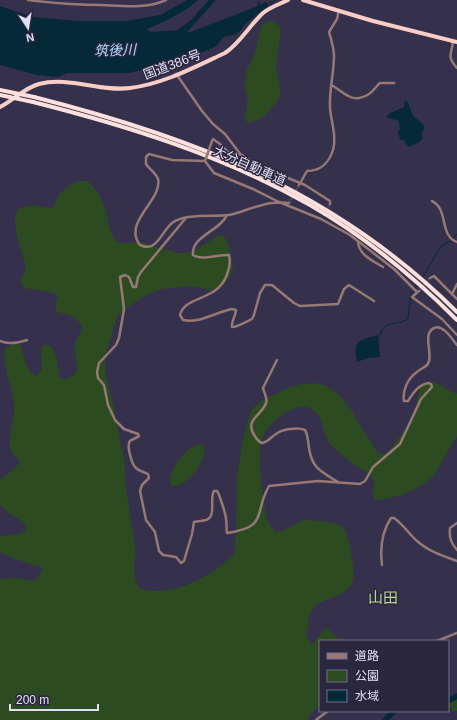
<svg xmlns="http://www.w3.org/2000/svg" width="457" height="720" font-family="Arial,'Noto Sans JP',sans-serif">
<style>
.green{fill:#2d4b20}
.water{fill:#052939}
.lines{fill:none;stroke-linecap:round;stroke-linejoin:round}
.stream{stroke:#052939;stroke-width:1}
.river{stroke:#052939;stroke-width:5.5}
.minor-tunnel{stroke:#4f4b65;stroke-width:2.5;stroke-dasharray:2.5 1;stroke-linecap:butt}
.minor{stroke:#967874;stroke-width:2.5}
.trunk{stroke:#facdc6;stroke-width:4}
.motorway{stroke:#fee0dc;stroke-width:4}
.minor-bridge{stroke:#967874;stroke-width:2.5}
.motorway-bridge{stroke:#fee0dc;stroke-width:4}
.labels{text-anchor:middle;stroke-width:3;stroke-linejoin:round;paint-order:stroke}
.street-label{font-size:13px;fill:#e1e0f1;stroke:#2b2741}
.water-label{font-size:14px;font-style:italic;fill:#aadffd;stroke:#2b2741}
.quarter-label{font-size:15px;fill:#bcd48b;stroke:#2b2741}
</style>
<rect width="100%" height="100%" fill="#35314c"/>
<g class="green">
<path d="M268 21H273L280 27 281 29 276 66 281 93 277 102 262 118 248 123 246 121 245 116 248 100 245 90V79L247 69 255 54 261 26Z"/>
<path d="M77 181H88C94 187 100 196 104 205 109 218 107 232 118 243L141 242 178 253H186L194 251 219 235 224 236 229 246 233 271 226 282 219 287 211 290 191 286 161 289 144 296 120 313 117 317 106 353 105 370 114 409 124 460 126 489 136 553C133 564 133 577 139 588 172 599 210 577 234 554L236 535 237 477 242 444 246 426 252 409 260 402 290 387 302 384 315 383 327 386 338 394 352 411 359 424 378 453 383 454 388 452 413 420 420 387C435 376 443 389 457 394V436L434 475C420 490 395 499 375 500 370 493 376 485 373 480 368 470 357 467 349 461 343 456 336 450 331 445 321 434 325 415 310 408 304 405 296 408 290 410 278 416 265 428 261 441 257 455 263 504 267 520 269 525 272 528 276 532 287 531 292 525 301 521 306 519 313 521 319 521 345 523 346 527 351 552 352 562 356 577 351 585 343 597 324 598 314 607 312 610 310 614 308 618 311 631 301 631 312 645L326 627 340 641H320V706L311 713 307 720H0V579L16 578 32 581 38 578 42 570 41 567 15 559 0 552V536C6 535 16 536 22 533 37 525 10 515 6 511 4 509 2 506 0 504V480L16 467 20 462C17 456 11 454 10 447 8 433 16 418 14 404 12 388 2 365 5 349L9 346 19 343C25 353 24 371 36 376L42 370 41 349 42 346 47 344C58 349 57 368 60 378 67 381 74 376 78 370L74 346C77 336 81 337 82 325L74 317 56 311 55 307 58 297 54 293 25 288 20 282 25 271 26 267C23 255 9 219 18 210 21 207 26 206 30 206 38 204 46 210 54 207 55 204 56 200 57 198 62 190 69 185 77 181Z"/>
<path d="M196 445H202L204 447C206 462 187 488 171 486 166 471 184 451 196 445Z"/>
<path d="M454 694 457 695V711H454L448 707V697Z"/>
</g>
<g class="water">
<path d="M187 0H198C183 13 165 22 147 29V30L151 32 178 30 191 20 209 0H216L188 31V33L258 6V0L260 5 266 2 269 5 243 26 242 29 235 35 225 36 215 47 188 58 129 73H67L58 77 37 75 0 65V6L33 17 77 21H127L160 15Z"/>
<path d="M405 101 408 102 413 116 422 123 425 128 421 134 423 138 418 143 409 147 406 144 404 140H400L398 131 400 129 399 121 386 117 390 113 404 107Z"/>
<path d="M378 335 380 357 368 358 357 362C352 341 359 340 378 335Z"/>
</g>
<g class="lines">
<g class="stream">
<path d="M269 4 276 0"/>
<path d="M453 238 457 234"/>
<path d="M423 277 441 246 451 241"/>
<path d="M379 337C381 334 382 328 386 326 393 321 401 325 408 318L411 294 417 285"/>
</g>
<g class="river">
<path d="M448 701 457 696"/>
<path d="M385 720 394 711"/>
</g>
<g class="minor-tunnel">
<path d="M289 203 299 185"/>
<path d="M323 216 330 204"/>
<path d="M419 291 430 278"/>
</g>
<g class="minor">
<path d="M28 0C52 3 77 5 102 5 123 6 146 9 166 0"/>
<path d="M453 42C451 55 447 57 457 68"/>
<path d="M177 75 202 111 213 124 225 134 241 155"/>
<path d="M331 85C345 92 351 105 369 94 374 91 376 86 380 83H394"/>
<path d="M212 141 213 139 220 144 228 152 242 155 259 166 305 185 330 201V204"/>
<path d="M299 185 307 171C320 171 329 163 333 150 337 137 331 121 330 108 329 90 334 73 334 56 334 48 331 39 329 32L337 19 339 10"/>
<path d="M432 201C449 209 439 236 457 242"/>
<path d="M289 203C279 202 268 203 259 206 249 208 240 213 229 215 213 217 185 213 172 223 161 232 157 253 140 245 122 222 163 200 158 179 156 173 149 169 146 164V157L149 154 172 160 205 161 214 173 253 189 279 202 321 219 350 235 394 269 417 292"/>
<path d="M227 215C220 231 191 236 193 255 202 261 218 254 229 255 231 263 229 269 226 277 216 301 184 296 180 315L183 320C199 324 216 312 232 309L236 310C236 316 231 321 232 327 237 327 246 322 252 319L254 315 260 293 265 285H272L294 303 300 306 338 304 344 289 349 285 374 301"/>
<path d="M185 219 141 272 138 277 136 287H133L129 277 125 275 120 277 124 309 119 338 116 345 99 363 97 372 98 378 104 385 108 405 115 420 124 429 138 434 139 436C137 438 132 439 130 441 126 445 132 465 136 468 139 471 144 472 148 474L149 478 142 485 140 491 146 520 155 532 159 551 163 555 176 557 181 563 184 561 192 534 194 522C198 521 202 521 206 520 217 516 209 499 214 491H217C219 493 226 515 226 519 227 524 226 528 227 533 269 527 253 514 269 486L318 481 360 484 365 481 373 467 400 444 421 399 432 387 431 384 429 383C419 384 413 393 408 401H404C402 391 408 378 417 372 420 369 424 368 427 365 435 357 421 334 434 328 443 324 452 339 457 345"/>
<path d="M358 242C359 255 373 261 383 267"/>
<path d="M430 278 434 276 457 299"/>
<path d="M419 291 412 297 442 319 457 335"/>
<path d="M452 294 457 284"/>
<path d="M0 341C9 345 18 343 27 340"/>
<path d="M277 360 263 388C264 393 268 398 266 403 262 415 246 419 253 433 256 438 257 441 262 443 268 442 271 437 276 434 282 429 298 427 305 430 308 435 308 442 309 448 312 469 322 472 338 482"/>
<path d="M457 523 450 528C449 538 451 543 457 550"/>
<path d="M382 565C380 549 381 533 391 518H394C403 524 409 534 417 541 428 551 443 556 457 561"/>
<path d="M437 641 457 633"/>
<path d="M316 720 328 711"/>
</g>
<g class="trunk">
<path d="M303 0 373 21 457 42"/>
<path d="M0 107C14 100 24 88 39 84 69 76 100 92 130 88 163 84 195 67 225 53 240 43 249 26 263 13 270 7 280 4 288 0"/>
</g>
<g class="motorway">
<path d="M34 97C196 138 336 192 457 312"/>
<path d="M33 102C128 126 224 156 310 205 364 236 413 276 457 320"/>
</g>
<path class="minor-bridge" d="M205 161 212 141"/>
<g class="motorway-bridge">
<path d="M0 90 34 97"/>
<path d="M0 95 33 102"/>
</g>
</g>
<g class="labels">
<g class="street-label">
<text transform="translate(172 64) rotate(-21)" y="5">国道386号</text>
<text transform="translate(250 165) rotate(24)" y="5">大分自動車道</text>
</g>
<g class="water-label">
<text transform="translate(115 50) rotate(-2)" y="5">筑後川</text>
</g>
<g class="quarter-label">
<text x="383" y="603">山田</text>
</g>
</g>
<rect x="319" y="640" width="130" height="72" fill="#2b2741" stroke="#747187"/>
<rect x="327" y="653" width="20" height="6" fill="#967874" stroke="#747187"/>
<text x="355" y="660" font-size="12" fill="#e1e0f1">道路</text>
<rect x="327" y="670" width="20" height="12" fill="#2d4b20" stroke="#747187"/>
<text x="355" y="680" font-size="12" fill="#e1e0f1">公園</text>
<rect x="327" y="690" width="20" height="12" fill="#052939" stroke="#747187"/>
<text x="355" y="700" font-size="12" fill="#e1e0f1">水域</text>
<g transform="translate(28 28) rotate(168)" stroke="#2b2741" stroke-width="3" paint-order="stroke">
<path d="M0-3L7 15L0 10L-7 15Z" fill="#e1e0f1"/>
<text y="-6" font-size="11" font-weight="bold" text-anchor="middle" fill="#e1e0f1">N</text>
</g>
<path d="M10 704v6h88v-6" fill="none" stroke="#e1e0f1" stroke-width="2"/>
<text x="16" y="704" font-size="12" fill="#e1e0f1" stroke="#2b2741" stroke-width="3" paint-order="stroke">200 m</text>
</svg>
